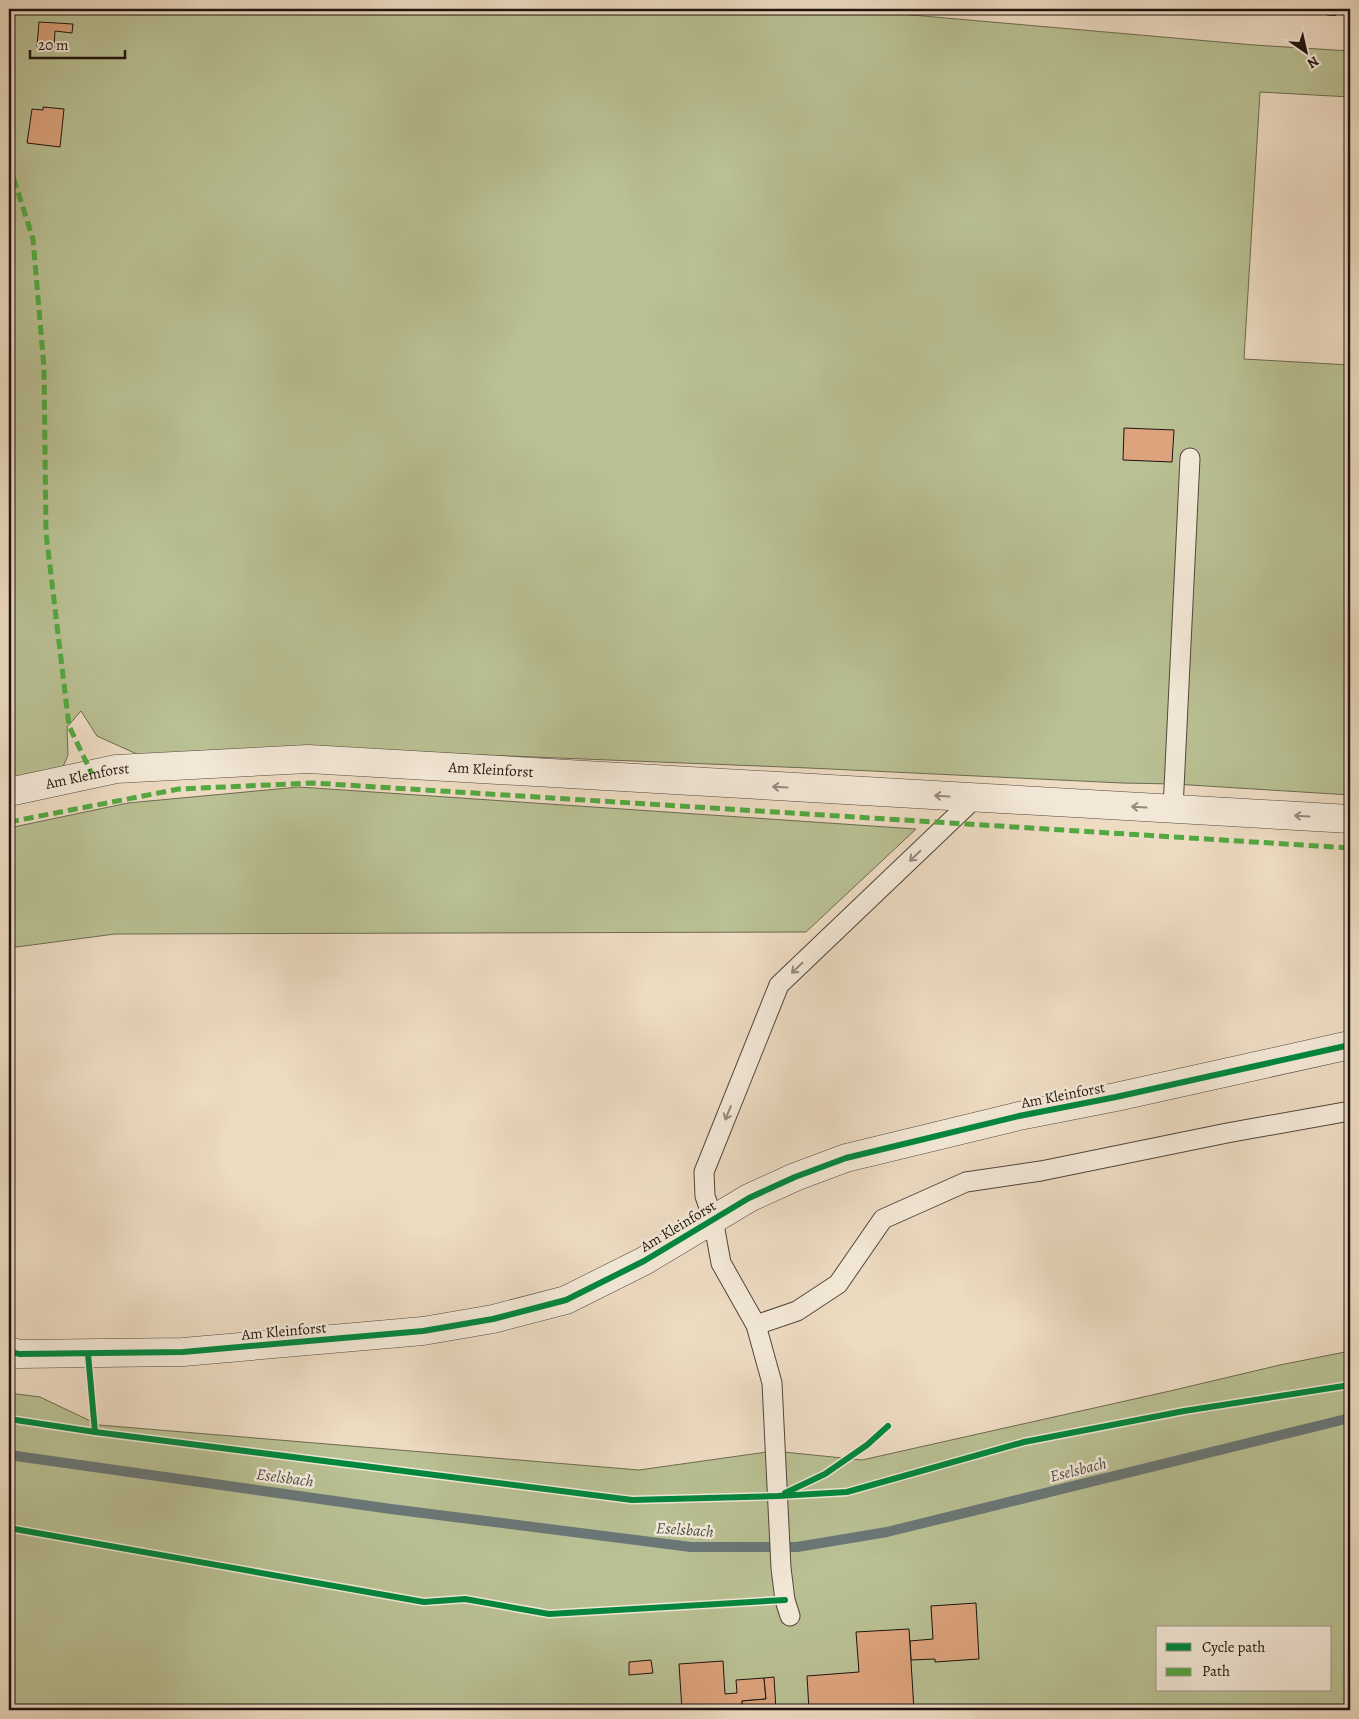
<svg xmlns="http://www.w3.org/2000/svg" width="1359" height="1719" font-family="Alegreya,serif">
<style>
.green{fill:#b9c093;stroke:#6c6a51;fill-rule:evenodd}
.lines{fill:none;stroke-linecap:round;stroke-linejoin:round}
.stream{stroke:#6a7777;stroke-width:10}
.building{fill:#dca37c;stroke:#1f140f}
.service-casing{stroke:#52463c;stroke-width:21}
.minor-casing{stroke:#52463c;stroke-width:29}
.service{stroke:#f3e8d7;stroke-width:19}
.minor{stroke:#f3e8d7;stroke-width:28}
.rail{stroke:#1f140f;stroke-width:4;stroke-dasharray:9 9;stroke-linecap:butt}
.quiet{stroke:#52a841;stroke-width:5;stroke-dasharray:10 5;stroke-linecap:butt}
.cycleway-casing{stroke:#f3e8d7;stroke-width:9}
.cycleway{stroke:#00873e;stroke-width:6}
.oneway{stroke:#94897d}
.labels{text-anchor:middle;stroke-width:5;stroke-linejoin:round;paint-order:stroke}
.street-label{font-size:15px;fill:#1f140f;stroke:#f3e8d7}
.water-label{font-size:16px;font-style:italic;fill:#4b4e4c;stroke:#f3e8d7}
</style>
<rect width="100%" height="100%" fill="#eddbc2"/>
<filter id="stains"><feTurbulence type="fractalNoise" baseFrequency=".004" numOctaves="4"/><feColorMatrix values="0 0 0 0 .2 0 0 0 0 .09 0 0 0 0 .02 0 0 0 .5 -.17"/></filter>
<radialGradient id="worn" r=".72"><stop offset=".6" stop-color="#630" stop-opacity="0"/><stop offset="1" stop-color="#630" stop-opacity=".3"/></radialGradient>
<g class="green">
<path d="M9 9H843L1254 45 1350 51V97L1260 92 1244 359 1350 365V795L1174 784 1122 783 809 768 284 747 139 755 97 736 81 711 67 727 68 755 60 774 9 785Z"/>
<path d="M299 787 916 829 806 932 115 934 9 948V828L128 803Z"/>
<path d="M1350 1351V1710H9V1393L40 1397 99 1425 639 1470 774 1451 862 1460 1170 1391 1280 1365ZM1158 1628H1330V1690H1158Z"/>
</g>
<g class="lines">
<path class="stream" d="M9 1455 391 1509 691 1547H797L887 1532 1350 1418"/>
</g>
<g class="building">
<path d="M39 22 73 24 72 33 55 31 54 48 37 46Z"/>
<path d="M43 107 64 109 60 147 27 143 32 109 43 110Z"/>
<path d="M1124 428 1174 430 1172 462 1123 460Z"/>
<path d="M976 1603 979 1659 935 1662V1659L911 1660 910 1641 933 1639 931 1606Z"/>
<path d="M909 1629 914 1710H809L807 1676 859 1672 856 1632Z"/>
<path d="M651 1660 653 1673 629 1675V1662Z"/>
<path d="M723 1661 725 1694 737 1693 736 1680 764 1678 766 1699 742 1701 743 1710H682L679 1664Z"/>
<path d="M774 1677 776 1710H743L742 1701 766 1699 764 1678Z"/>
</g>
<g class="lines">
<g class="service-casing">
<g id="service">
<path d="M1173 809 1190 458"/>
<path d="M756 1325 797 1311 838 1284 883 1219 966 1182 1041 1171 1227 1133 1350 1111"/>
<path d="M790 1616 785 1600 781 1568 772 1383 756 1325 721 1263 713 1219 705 1196 704 1172 779 985 975 798"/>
</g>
</g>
<g class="minor-casing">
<g id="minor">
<path id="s1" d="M9 792 116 769 308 759 1350 819"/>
<path d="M9 1351 19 1354 183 1352 423 1331 493 1319 566 1300 644 1261 749 1198 795 1177 846 1158 1019 1116 1116 1097 1350 1045"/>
</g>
</g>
<use href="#service" class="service"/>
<use href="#minor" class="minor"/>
<path class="rail" d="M1255 9 1350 15"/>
<g class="quiet">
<path d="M9 164 33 239 44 368 46 533 69 726 92 774"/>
<path d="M9 822 179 789 313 783 1350 848"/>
</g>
<g class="cycleway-casing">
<g id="cycleway">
<path d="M9 1351 19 1354 183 1352 423 1331 493 1319 566 1300 644 1261 749 1198 795 1177 846 1158 1019 1116 1116 1097 1350 1045"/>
<path d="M88 1354 95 1432"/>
<path d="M9 1419 95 1432 632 1500 778 1496 847 1492 1024 1442 1184 1411 1350 1385"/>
<path d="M785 1493 825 1474 867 1445 888 1426"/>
<path d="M9 1528 424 1602 465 1599 549 1614 785 1600"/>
</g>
</g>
<use href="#cycleway" class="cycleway"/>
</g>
<defs><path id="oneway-shaft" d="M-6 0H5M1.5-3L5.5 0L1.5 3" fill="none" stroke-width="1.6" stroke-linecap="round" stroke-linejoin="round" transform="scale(1.25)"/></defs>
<g class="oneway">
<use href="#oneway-shaft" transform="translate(780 787) rotate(-177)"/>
<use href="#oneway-shaft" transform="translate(942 796) rotate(-177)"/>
<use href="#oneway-shaft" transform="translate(1139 807) rotate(-177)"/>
<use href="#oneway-shaft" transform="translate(1302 816) rotate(-177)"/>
<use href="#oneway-shaft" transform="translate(915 856) rotate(136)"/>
<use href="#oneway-shaft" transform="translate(797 968) rotate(136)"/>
<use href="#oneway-shaft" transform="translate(728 1113) rotate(112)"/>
</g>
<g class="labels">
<g class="street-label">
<text dy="5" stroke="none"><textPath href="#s1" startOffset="485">Am Kleinforst</textPath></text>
<text dy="5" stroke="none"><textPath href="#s1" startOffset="80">Am Kleinforst</textPath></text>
<text transform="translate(1063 1095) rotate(-11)" y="5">Am Kleinforst</text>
<text transform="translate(678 1226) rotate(-31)" y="5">Am Kleinforst</text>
<text transform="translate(284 1331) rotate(-5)" y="5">Am Kleinforst</text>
</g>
<g class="water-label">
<text transform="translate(1078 1469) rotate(-14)" y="6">Eselsbach</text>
<text transform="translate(285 1477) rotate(8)" y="6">Eselsbach</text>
<text transform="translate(685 1529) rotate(4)" y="6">Eselsbach</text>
</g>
</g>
<rect width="1359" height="1719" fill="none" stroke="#eddbc2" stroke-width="30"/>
<rect x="10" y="10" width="1339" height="1699" fill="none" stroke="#1f140f" stroke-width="2.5"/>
<rect x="15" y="15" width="1329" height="1689" fill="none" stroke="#1f140f"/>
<rect x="1156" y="1626" width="175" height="65" fill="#f3e8d7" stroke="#9e9387"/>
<rect x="1166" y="1643" width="25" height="8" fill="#00873e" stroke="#9e9387"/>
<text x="1202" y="1652" font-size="15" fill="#1f140f">Cycle path</text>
<rect x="1166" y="1668" width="25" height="8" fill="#52a841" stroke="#9e9387"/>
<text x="1202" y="1676" font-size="15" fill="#1f140f">Path</text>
<g transform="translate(1306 52) rotate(146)" stroke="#f3e8d7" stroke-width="4" paint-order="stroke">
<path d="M0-4L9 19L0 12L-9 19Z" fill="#1f140f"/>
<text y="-8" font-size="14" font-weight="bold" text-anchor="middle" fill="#1f140f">N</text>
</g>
<path d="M30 50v8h95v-8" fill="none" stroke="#1f140f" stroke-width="2.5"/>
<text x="38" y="50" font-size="15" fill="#1f140f" stroke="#f3e8d7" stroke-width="4" paint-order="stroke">20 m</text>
<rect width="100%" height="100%" filter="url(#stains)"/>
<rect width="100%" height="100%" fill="url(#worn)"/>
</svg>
